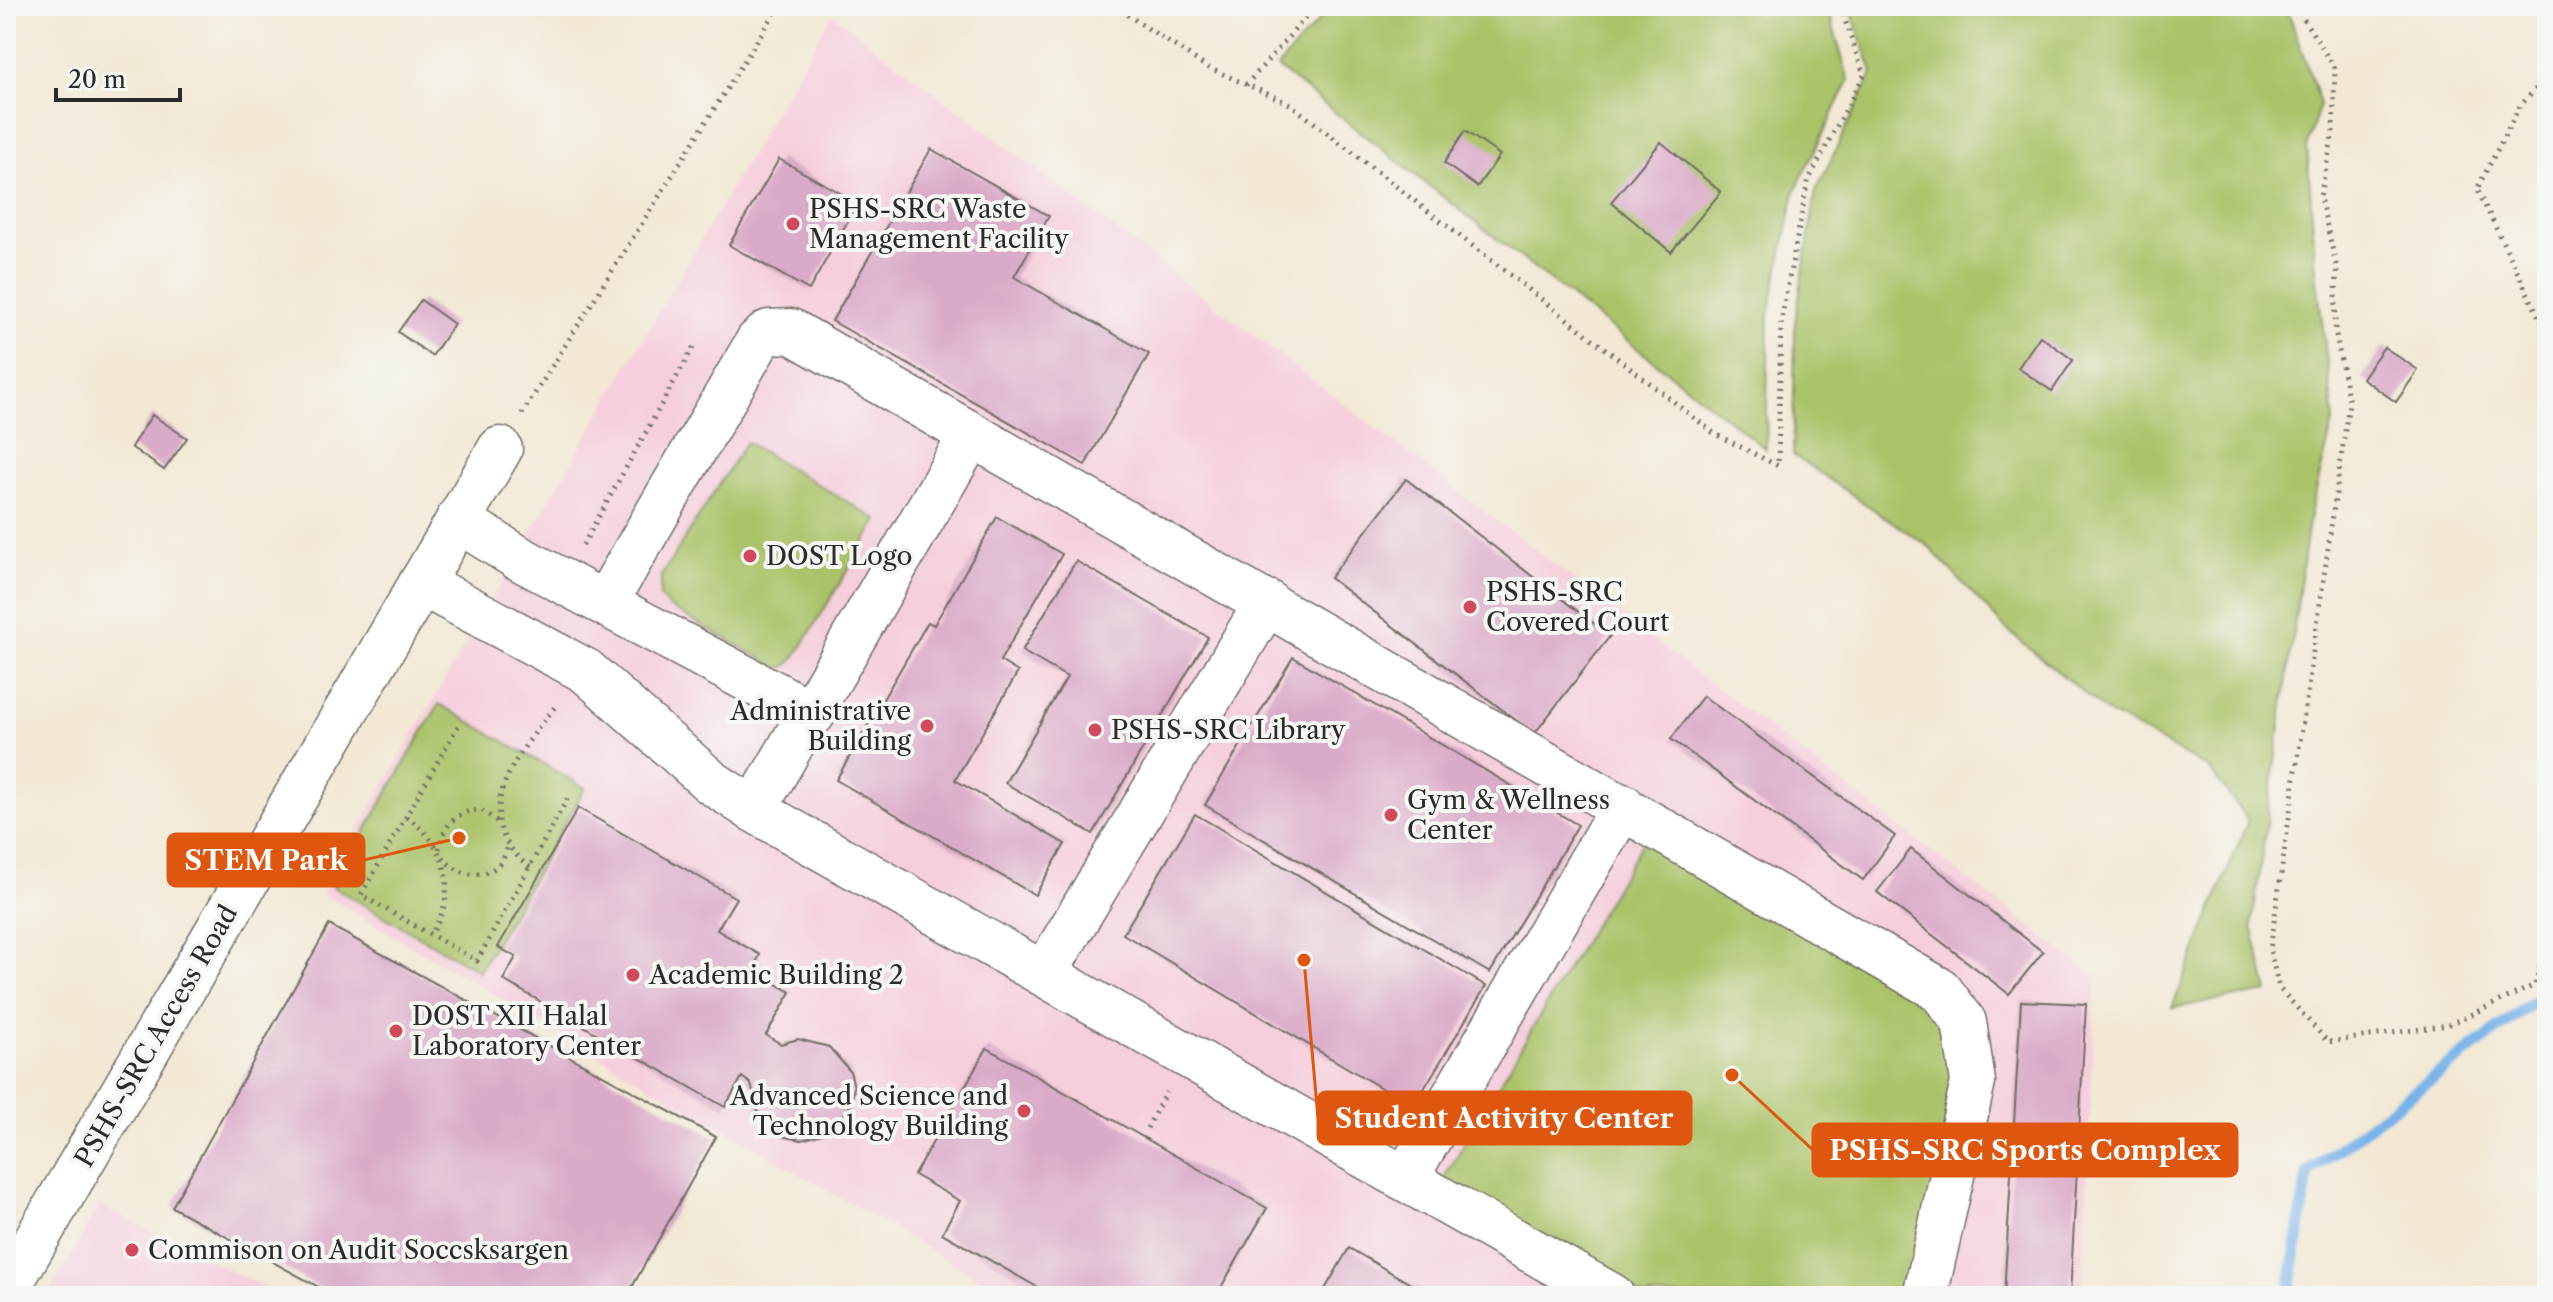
<svg xmlns="http://www.w3.org/2000/svg" width="2553" height="1302" font-family="'Libre Caslon Text',serif">
<style>
.built{fill:#f5cfdb}
.green{fill:#aac267;stroke:#6a7649;stroke-width:2}
.lines{fill:none;stroke-linecap:round;stroke-linejoin:round}
.stream{stroke:#78b2e9;stroke-width:12}
.building{fill:#daabc8}
.minor-casing{stroke:#716d66;stroke-width:47}
.path{stroke:#716d66;stroke-width:5;stroke-dasharray:2 6;stroke-linecap:butt}
.minor{stroke:#fff;stroke-width:44}
.poi-dot{fill:#d1495b;stroke:#f6f6f2;stroke-width:3}
.labels{text-anchor:middle;stroke-width:8;stroke-linejoin:round;paint-order:stroke}
.poi-label{font-size:26px;fill:#2b2b2b;stroke:#f6f6f2;text-anchor:start}
.street-label{font-size:26px;fill:#2b2b2b;stroke:#f6f6f2}
.leader{fill:none;stroke:#df570e;stroke-width:3}
.callout-dot{fill:#df570e;stroke:#f6f6f2;stroke-width:3}
.callout{fill:#df570e;stroke:#df570e;stroke-width:3}
.callout-label{font-size:28px;text-anchor:middle;font-weight:bold;fill:#fff}
</style>
<rect width="100%" height="100%" fill="#f6f6f2"/>
<filter id="ink" filterUnits="userSpaceOnUse"><feTurbulence type="fractalNoise" baseFrequency=".0125" numOctaves="2"/><feDisplacementMap in="SourceGraphic" scale="16" xChannelSelector="R" yChannelSelector="G"/><feConvolveMatrix kernelMatrix="1 2 1 2 8 2 1 2 1" color-interpolation-filters="sRGB"/></filter>
<filter id="wash" filterUnits="userSpaceOnUse"><feTurbulence type="fractalNoise" baseFrequency=".006" numOctaves="4" result="noise"/><feDisplacementMap in="SourceGraphic" scale="32" xChannelSelector="R" yChannelSelector="G"/><feGaussianBlur stdDeviation="1.8" result="paint"/><feColorMatrix in="noise" values="0 0 0 0 0 0 0 0 0 0 0 0 0 0 0 0 0 1.4 0 .05"/><feComposite in="paint" operator="in"/></filter>
<g filter="url(#wash)">
<rect width="100%" height="100%" fill="#f2e8d4"/>
<g class="built">
<path d="M832 14 2096 977 2082 1296H1008L321 893Z"/>
<path d="M99 1205 282 1296H48Z"/>
</g>
<g class="green">
<path d="M1332 6H1827L1849 81 1795 191 1769 314 1766 449 1277 67Z"/>
<path d="M1849 6H2280L2289 14 2320 104 2307 145 2316 272 2334 419 2310 514 2252 925 2268 992 2172 1008 2248 820 2208 768 2107 712 2005 628 1928 546 1793 455 1795 323 1816 191 1873 72Z"/>
<path d="M746 442 878 520 794 659 785 667H777L669 607 660 598 661 576Z"/>
<path d="M439 704 585 788 479 971 333 887Z"/>
<path d="M1646 836 1932 1004 1959 1066 1915 1296H1643L1441 1183Z"/>
</g>
<g class="lines">
<path class="stream" d="M2289 1296 2308 1172 2547 992"/>
</g>
<g id="blocks">
<g class="building">
<path d="M1465 131 1500 155 1477 187 1444 163Z"/>
<path d="M1661 142 1721 192 1671 252 1611 202Z"/>
<path d="M931 149 1049 216 1014 277 1149 354 1085 465 832 321Z"/>
<path d="M779 159 858 203 809 290 729 245Z"/>
<path d="M421 300 454 324 432 356 398 332Z"/>
<path d="M2040 336 2073 360 2052 391 2018 368Z"/>
<path d="M2384 347 2418 370 2396 402 2362 378Z"/>
<path d="M152 415 187 438 164 470 131 447Z"/>
<path d="M1406 479 1610 636 1534 734 1330 578Z"/>
<path d="M997 517 1062 554 1000 661 1018 672 955 780 1065 844 1035 895 836 780 928 622 934 625Z"/>
<path d="M1076 561 1208 637 1093 834 1005 783 1067 677 1022 651Z"/>
<path d="M1293 657 1578 825 1490 973 1205 805Z"/>
<path d="M1703 696 1895 836 1863 880 1671 739Z"/>
<path d="M578 808 736 898 717 930 760 955 752 970 791 992 766 1035 781 1044 798 1039 829 1047 850 1071 854 1087 851 1104 833 1131 802 1140 785 1137 770 1129 759 1116 751 1084 742 1077 725 1107 503 980 516 957 498 947Z"/>
<path d="M1195 814 1486 986 1413 1107 1123 934Z"/>
<path d="M1911 849 2043 952 2009 994 1877 892Z"/>
<path d="M329 925 716 1137 627 1296H335L172 1207Z"/>
<path d="M2021 1001 2086 1004 2070 1296H2004Z"/>
<path d="M987 1048 1267 1208 1216 1296H1181L1168 1288 1163 1296H1053L942 1233 960 1201 914 1175Z"/>
<path d="M1349 1248 1431 1296H1321Z"/>
</g>
</g>
</g>
<g filter="url(#ink)">
<use href="#blocks" fill-opacity="0" stroke="#716d66" stroke-width="2"/>
<g class="lines">
<g class="minor-casing">
<g id="minor">
<path d="M458 520 517 557 813 714"/>
<path d="M421 583 586 671 711 782 754 810 1612 1296"/>
<path d="M605 603 758 341 769 332 791 331 1940 990 1964 1022 1973 1082 1925 1296"/>
<path d="M754 810 971 435"/>
<path d="M1044 974 1267 602"/>
<path d="M1406 1178 1623 806"/>
<path d="M6 1291 500 449"/>
</g>
</g>
<g class="path">
<path d="M1114 6 1205 66 1290 104 1715 434 1778 466 1781 320 1808 181 1864 75 1840 6"/>
<path d="M2295 6 2335 68 2333 133 2320 197 2337 268 2335 329 2349 403 2270 950 2279 988 2328 1042 2448 1025 2535 985 2547 940"/>
<path d="M2547 77 2520 106 2477 189 2547 333"/>
<path d="M1246 85 1316 6"/>
<path d="M522 414 779 6"/>
<path d="M583 545 695 344"/>
<path d="M458 726 361 895 477 961 569 796"/>
<path d="M406 817C448 843 459 894 431 934"/>
<path d="M439 849C445 824 455 811 481 810L501 824"/>
<path d="M443 857C462 884 504 879 508 843"/>
<path d="M530 867C461 815 522 750 558 703"/>
<path d="M1147 1128 1166 1092"/>
</g>
<use href="#minor" class="minor"/>
</g>
</g>
<g class="poi-dot">
<circle cx="793" cy="224" r="8"/>
<circle cx="750" cy="556" r="8"/>
<circle cx="1470" cy="607" r="8"/>
<circle cx="927" cy="726" r="8"/>
<circle cx="1095" cy="730" r="8"/>
<circle cx="1391" cy="815" r="8"/>
<circle cx="633" cy="975" r="8"/>
<circle cx="396" cy="1031" r="8"/>
<circle cx="1024" cy="1111" r="8"/>
<circle cx="132" cy="1250" r="8"/>
</g>
<g class="labels">
<g class="poi-label">
<text x="809" y="218">PSHS-SRC Waste<tspan x="809" dy="30">Management Facility</tspan></text>
<text x="766" y="565">DOST Logo</text>
<text x="1486" y="601">PSHS-SRC<tspan x="1486" dy="30">Covered Court</tspan></text>
<text x="911" y="720" text-anchor="end">Administrative<tspan x="911" dy="30">Building</tspan></text>
<text x="1111" y="739">PSHS-SRC Library</text>
<text x="1407" y="809">Gym &amp; Wellness<tspan x="1407" dy="30">Center</tspan></text>
<text x="649" y="984">Academic Building 2</text>
<text x="412" y="1025">DOST XII Halal<tspan x="412" dy="30">Laboratory Center</tspan></text>
<text x="1008" y="1105" text-anchor="end">Advanced Science and<tspan x="1008" dy="30">Technology Building</tspan></text>
<text x="148" y="1259">Commison on Audit Soccsksargen</text>
</g>
<g class="street-label">
<text transform="translate(156 1036) rotate(-60)" y="9">PSHS-SRC Access Road</text>
</g>
</g>
<path class="leader" d="M459 838L364 860M1304 960L1318 1118M1732 1075L1813 1150"/>
<g class="callout-dot">
<circle cx="459" cy="838" r="8"/>
<circle cx="1304" cy="960" r="8"/>
<circle cx="1732" cy="1075" r="8"/>
</g>
<g class="callout">
<rect x="168" y="834" width="196" height="52" rx="8"/>
<rect x="1318" y="1092" width="373" height="52" rx="8"/>
<rect x="1813" y="1124" width="424" height="52" rx="8"/>
</g>
<g class="callout-label">
<text x="266" y="870">STEM Park</text>
<text x="1504" y="1128">Student Activity Center</text>
<text x="2025" y="1160">PSHS-SRC Sports Complex</text>
</g>
<rect width="2553" height="1302" fill="none" stroke="#f6f6f2" stroke-width="32"/>
<path d="M56 88v12h124v-12" fill="none" stroke="#2b2b2b" stroke-width="4"/>
<text x="68" y="88" font-size="24" fill="#2b2b2b" stroke="#f6f6f2" stroke-width="6" paint-order="stroke">20 m</text>
</svg>
